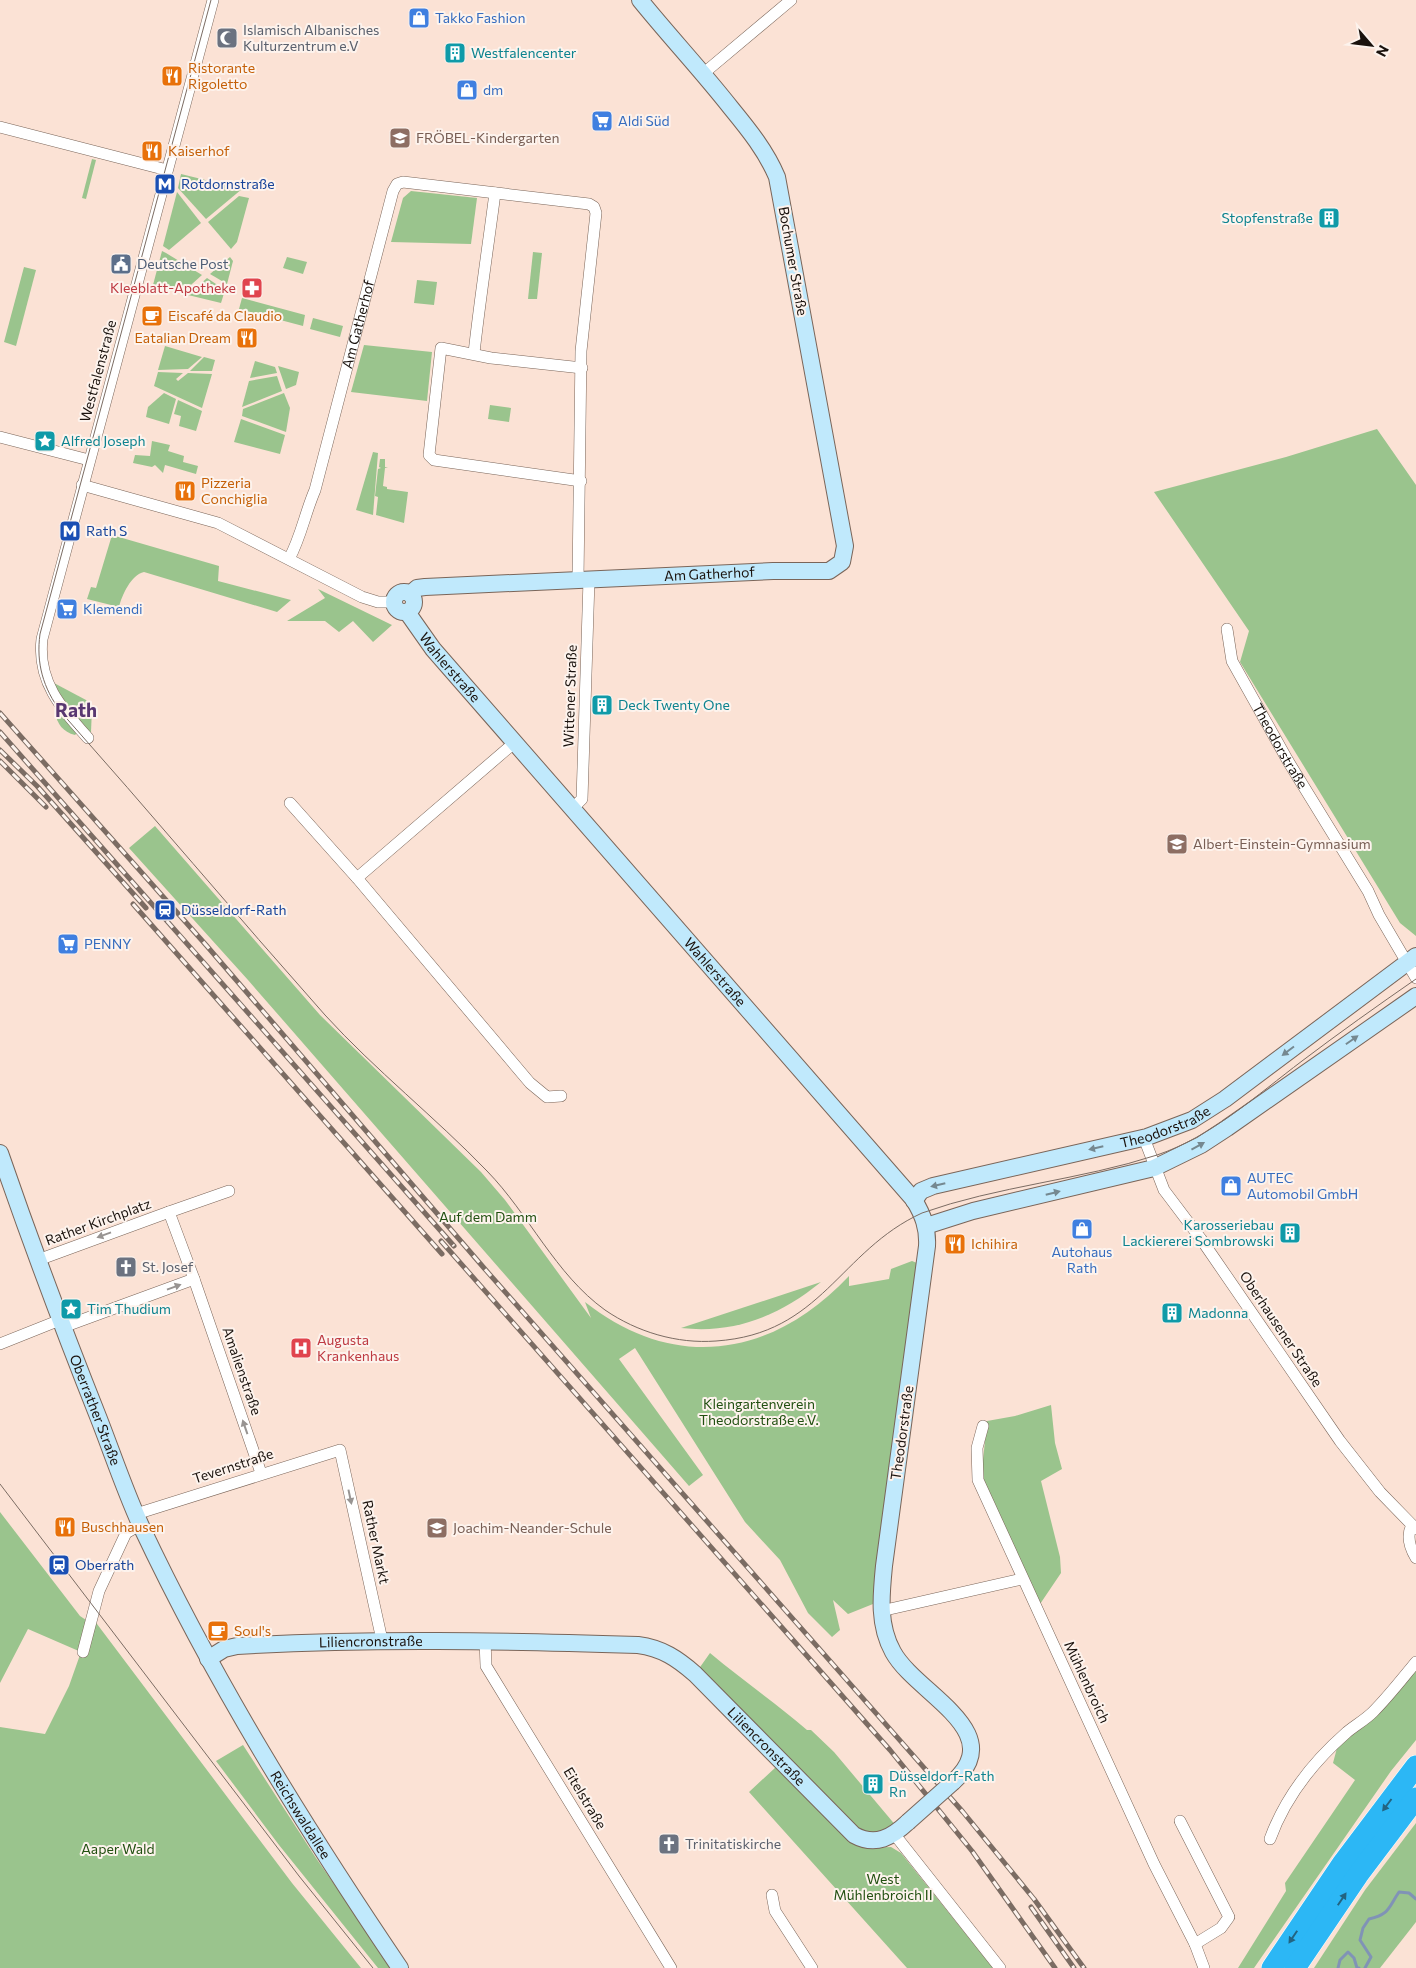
<svg xmlns="http://www.w3.org/2000/svg" width="1416" height="1968" font-family="Commissioner,sans-serif">
<style>
.green{fill:#9ac48d}
.lines{fill:none;stroke-linecap:round;stroke-linejoin:round}
.stream{stroke:#8093b6;stroke-width:3}
.street-casing{stroke:#7a6559;stroke-width:12}
.secondary-casing{stroke:#7a6559;stroke-width:18}
.highway-casing{stroke:#fff;stroke-width:22}
.street{stroke:#fff;stroke-width:11}
.secondary{stroke:#c0e9fc;stroke-width:16}
.highway{stroke:#2cb7f5;stroke-width:21}
.tram{stroke:#7b6c63;stroke-width:1}
.rail-casing{stroke:#7b6c63;stroke-width:5}
.rail{stroke:#fdf3ed;stroke-width:3;stroke-dasharray:9;stroke-linecap:butt}
.secondary-bridge-casing{stroke:#7a6559;stroke-width:18;stroke-linecap:butt}
.secondary-bridge{stroke:#c0e9fc;stroke-width:16}
.oneway{fill:#758890}
.oneway2{fill:#989492}
.oneway3{fill:#236481}
.labels{text-anchor:middle;stroke-width:4;stroke-linejoin:round;paint-order:stroke}
.shop-label{font-size:14px;fill:#366cbe;stroke:#fdf3ed;text-anchor:start}
.worship-label{font-size:14px;fill:#5b616d;stroke:#fdf3ed;text-anchor:start}
.culture-label{font-size:14px;fill:#0d838f;stroke:#fdf3ed;text-anchor:start}
.food-label{font-size:14px;fill:#c56008;stroke:#fdf3ed;text-anchor:start}
.education-label{font-size:14px;fill:#785e54;stroke:#fdf3ed;text-anchor:start}
.transit-label{font-size:14px;fill:#164399;stroke:#fdf3ed;text-anchor:start}
.street-label{font-size:14px;fill:#1a120d;stroke:#fdf3ed}
.service-label{font-size:14px;fill:#4e5e75;stroke:#fdf3ed;text-anchor:start}
.health-label{font-size:14px;fill:#be3a42;stroke:#fdf3ed;text-anchor:end}
.park-label{font-size:14px;fill:#225011;stroke:#fdf3ed}
.district-label{font-size:19px;font-weight:bold;fill:#583771;stroke:#fdf3ed}
</style>
<rect width="100%" height="100%" fill="#fbe2d5"/>
<g class="green">
<path d="M92 159 96 160 86 199 82 198Z"/>
<path d="M181 174 242 189 206 219 178 188Z"/>
<path d="M411 191 477 198 471 244 391 242 403 198Z"/>
<path d="M177 192 201 223 169 250 163 246Z"/>
<path d="M239 196 249 198 237 242 231 249 208 222Z"/>
<path d="M162 251 166 253 202 275 182 293 153 285Z"/>
<path d="M533 252 542 253 537 299H528Z"/>
<path d="M230 257 233 261 227 284 210 274Z"/>
<path d="M287 257 307 262 303 274 283 268Z"/>
<path d="M24 267 36 270 16 346 4 342Z"/>
<path d="M207 278 225 290 221 303 188 295Z"/>
<path d="M417 280 437 282 434 305 414 303Z"/>
<path d="M242 298 305 315 303 326 239 309Z"/>
<path d="M313 318 343 326 340 337 310 329Z"/>
<path d="M364 345 432 352 427 401 351 392Z"/>
<path d="M165 346 202 357 188 369 158 370Z"/>
<path d="M204 357 215 360 212 371H190Z"/>
<path d="M255 361 275 367 277 373 250 378Z"/>
<path d="M278 366 299 372 296 385 286 389Z"/>
<path d="M158 372 183 373 176 379 178 381 188 373 212 374 202 408 154 386Z"/>
<path d="M277 376 282 391 242 407 249 381Z"/>
<path d="M164 393 176 399 169 424 146 417 148 407Z"/>
<path d="M284 393 290 408 286 432 242 416 243 409Z"/>
<path d="M178 400 202 411 196 431 179 426 181 416 174 414Z"/>
<path d="M490 405 511 408 509 422 488 419Z"/>
<path d="M241 419 285 435 280 454 234 442Z"/>
<path d="M1377 429 1416 485V936L1400 923 1240 662 1249 631 1154 492 1286 457Z"/>
<path d="M152 441 170 445 168 451 184 456 183 462 198 466 196 474 165 465 163 473 155 465 152 467 133 463 135 455 150 456Z"/>
<path d="M373 452 378 453 373 515 356 510Z"/>
<path d="M380 459H385V467H388L385 468 383 486 387 487V489L408 492 404 523 376 515 378 497 375 496 378 469 381 468 379 467Z"/>
<path d="M112 535 219 566 218 581 291 600 277 612 144 572C131 575 122 595 119 607L87 599 91 587 96 588Z"/>
<path d="M318 589 392 625 373 642 353 621 339 632 325 621H287L325 598Z"/>
<path d="M54 683 86 700 92 708 91 732H89L63 700Z"/>
<path d="M58 711 77 733 75 735C63 732 57 724 55 712Z"/>
<path d="M155 826 320 1015 481 1172 505 1200 591 1318 585 1302C675 1373 773 1357 849 1276V1286L889 1279 891 1269 912 1261 917 1263 873 1604 848 1614 833 1600 840 1630 832 1637 808 1613 780 1560 745 1522 635 1348 619 1359 703 1475 689 1486 248 980 129 848Z"/>
<path d="M821 1282C779 1316 735 1334 681 1328Z"/>
<path d="M1051 1405 1055 1443 1062 1469 1041 1481 1060 1557 1061 1573 1038 1607 986 1491 982 1470 987 1421 1015 1416Z"/>
<path d="M0 1512 80 1616 92 1624 94 1620 292 1883 361 1968H0V1727L45 1734 69 1686 81 1652 28 1629 0 1683Z"/>
<path d="M710 1653C742 1680 776 1703 807 1730H811L834 1752 897 1827 887 1833 861 1832 698 1670Z"/>
<path d="M1416 1670V1740L1391 1771 1254 1968H1238L1286 1891 1285 1883 1355 1780 1333 1763 1337 1748 1375 1715Z"/>
<path d="M243 1745 316 1858 392 1968H378L279 1845 216 1761Z"/>
<path d="M776 1767 871 1848 891 1847 901 1853 993 1968H907L749 1792Z"/>
<path d="M1416 1823V1922L1380 1968H1314L1365 1890Z"/>
</g>
<g class="lines">
<g class="stream">
<path d="M1338 1968 1340 1960 1348 1952 1354 1958 1357 1968H1359"/>
<path d="M1365 1968 1371 1957 1360 1940 1363 1928 1369 1919C1390 1914 1388 1908 1399 1892L1409 1893 1416 1899"/>
</g>
<g class="street-casing">
<g id="street">
<path d="M704 73 791 0"/>
<path d="M0 127 167 170"/>
<path d="M474 353C480 299 488 247 495 193"/>
<path d="M0 437 89 460"/>
<path d="M581 481 434 460 429 455 441 348 491 358 582 368"/>
<path d="M82 485 218 523 362 597 378 602H393"/>
<path id="s1" d="M289 559C301 537 305 513 315 490L393 191 397 184 403 182 589 204 594 207 596 213 581 351 578 580"/>
<path id="s2" d="M1227 629 1232 661 1288 761 1368 891 1379 915 1416 978"/>
<path d="M88 738C62 709 37 682 42 639L213 0"/>
<path d="M290 803 357 878 530 1083 547 1097 561 1096"/>
<path d="M572 809 582 799 589 580"/>
<path d="M357 878 514 743"/>
<path d="M1144 1138 1164 1190 1201 1239 1340 1441 1380 1492 1416 1529"/>
<path d="M169 1212 229 1191"/>
<path d="M38 1260 169 1212 194 1279 63 1327"/>
<path d="M194 1279 261 1473"/>
<path d="M0 1344 60 1320"/>
<path d="M983 1426 977 1448 978 1480 1154 1864 1195 1944 1204 1968"/>
<path d="M136 1514 340 1450 382 1640"/>
<path d="M1412 1525C1406 1536 1410 1548 1416 1558"/>
<path d="M881 1611 1022 1579"/>
<path d="M485 1640 486 1666 671 1968"/>
<path d="M83 1652 99 1591 126 1533 141 1524"/>
<path d="M1180 1821 1229 1917 1221 1928 1195 1944"/>
<path d="M895 1835 1000 1968"/>
<path d="M1270 1839C1285 1798 1313 1762 1346 1733 1354 1726 1365 1720 1373 1712 1388 1697 1402 1679 1416 1662"/>
<path d="M772 1895 775 1911 812 1968"/>
</g>
</g>
<g class="secondary-casing">
<g id="secondary">
<circle cx="404" cy="602" r="10"/>
<path id="s3" d="M410 594 417 588 425 587 773 571H829L842 562 845 546 777 177C766 151 749 130 731 108 702 71 670 37 640 0"/>
<path id="s4" d="M407 612 433 649 914 1200C923 1215 928 1228 927 1246L884 1566C881 1596 878 1625 893 1652 916 1694 1010 1731 953 1782"/>
<path id="s5" d="M0 1153C31 1243 64 1331 99 1419 113 1455 125 1491 141 1526 214 1681 304 1826 400 1968"/>
<path id="s6" d="M914 1201 921 1191 933 1186 1147 1137 1192 1120 1225 1099 1416 956"/>
<path d="M926 1226 973 1211 1154 1168 1201 1145 1227 1128 1416 996"/>
<path id="s7" d="M208 1659 224 1649 237 1646C371 1638 504 1641 638 1645 662 1648 678 1659 695 1674L854 1835C876 1847 892 1837 908 1822"/>
</g>
</g>
<g class="highway-casing">
<g id="highway">
<path d="M1272 1968 1342 1864 1416 1766"/>
<path d="M1295 1968 1358 1875 1416 1798"/>
</g>
</g>
<use href="#street" class="street"/>
<use href="#secondary" class="secondary"/>
<use href="#highway" class="highway"/>
<g class="tram">
<path d="M211 0 40 634C36 663 43 688 61 712 150 812 236 915 325 1015 375 1070 435 1117 487 1171 529 1214 555 1274 605 1310 637 1332 677 1344 716 1341 822 1334 839 1251 922 1213 997 1186 1081 1180 1157 1155 1211 1137 1257 1095 1302 1061 1339 1033 1377 1006 1416 979"/>
<path d="M0 1484 299 1876 373 1968"/>
</g>
<g class="rail-casing">
<g id="rail">
<path d="M0 713 206 945 484 1268 963 1812 1034 1899 1084 1968"/>
<path d="M0 732 454 1246"/>
<path d="M0 750 37 786 146 908"/>
<path d="M0 761 46 807"/>
<path d="M133 904 442 1254"/>
<path d="M441 1241 890 1750 972 1851 1055 1968"/>
<path d="M1031 1907 1074 1968"/>
</g>
</g>
<use href="#rail" class="rail"/>
<g class="secondary-bridge-casing">
<path id="secondary-bridge" d="M908 1822 953 1782"/>
</g>
<use href="#secondary-bridge" class="secondary-bridge"/>
</g>
<defs><path id="oneway-solid" d="M-6-.8H1V-3.2L6.5 0L1 3.2V.8H-6Z" transform="scale(1.25)"/></defs>
<g class="oneway">
<use href="#oneway-solid" transform="translate(1352 1040) rotate(-35)"/>
<use href="#oneway-solid" transform="translate(1288 1051) rotate(143)"/>
<use href="#oneway-solid" transform="translate(1198 1146) rotate(-29)"/>
<use href="#oneway-solid" transform="translate(1096 1148) rotate(167)"/>
<use href="#oneway-solid" transform="translate(938 1185) rotate(167)"/>
<use href="#oneway-solid" transform="translate(1053 1193) rotate(-14)"/>
</g>
<g class="oneway2">
<use href="#oneway-solid" transform="translate(104 1235) rotate(160)"/>
<use href="#oneway-solid" transform="translate(174 1287) rotate(-20)"/>
<use href="#oneway-solid" transform="translate(245 1427) rotate(-109)"/>
<use href="#oneway-solid" transform="translate(350 1497) rotate(78)"/>
</g>
<g class="oneway3">
<use href="#oneway-solid" transform="translate(1387 1805) rotate(127)"/>
<use href="#oneway-solid" transform="translate(1342 1899) rotate(-56)"/>
<use href="#oneway-solid" transform="translate(1293 1937) rotate(124)"/>
</g>
<defs>
<g id="shop-square" transform="scale(1.125)"><rect x="-9" y="-9" width="18" height="18" rx="4" fill="#3f7fe0" stroke="#fdf3ed"/><path d="M-5-2.5h2.3a2.7 3.5 0 0 1 5.4 0H5L5.5 6h-11ZM-1.5-2.5h3a1.5 2.3 0 0 0-3 0Z" fill="#fff"/></g>
<g id="mosque-square" transform="scale(1.125)"><rect x="-9" y="-9" width="18" height="18" rx="4" fill="#6b7280" stroke="#fdf3ed"/><path d="M3.5-4.9A6 6 0 1 0 3.5 4.9A5 5 0 1 1 3.5-4.9Z" fill="#fff"/></g>
<g id="building-square" transform="scale(1.125)"><rect x="-9" y="-9" width="18" height="18" rx="4" fill="#0f9aa8" stroke="#fdf3ed"/><path d="M-4-6H4V6H1V3H-1V6H-4ZM-2.5-4.3h1.7v1.8h-1.7ZM.8-4.3h1.7v1.8H.8ZM-2.5-1h1.7V.8h-1.7ZM.8-1h1.7V.8H.8Z" fill="#fff"/></g>
<g id="restaurant-square" transform="scale(1.125)"><rect x="-9" y="-9" width="18" height="18" rx="4" fill="#e8710a" stroke="#fdf3ed"/><path d="M-5-6h1v4h1v-4h1v4h1v-4h1v5L-1.5 .5V6h-2V.5L-5-1ZM5-6V6H3V1.5H1.5Q1.5-4 5-6Z" fill="#fff"/></g>
<g id="supermarket-square" transform="scale(1.125)"><rect x="-9" y="-9" width="18" height="18" rx="4" fill="#3f7fe0" stroke="#fdf3ed"/><path d="M-6-5.5h2.5l.6 2H6L4.5 2H-2.5L-4.4-4H-6ZM-1.5 3.2a1.3 1.3 0 1 0 .1 0ZM3 3.2a1.3 1.3 0 1 0 .1 0Z" fill="#fff"/></g>
<g id="school-square" transform="scale(1.125)"><rect x="-9" y="-9" width="18" height="18" rx="4" fill="#8d6e63" stroke="#fdf3ed"/><path d="M0-5L7-2L0 1L-7-2ZM-4 1L0 2.5L4 1V4Q0 6-4 4Z" fill="#fff"/></g>
<g id="metro-square" transform="scale(1.125)"><rect x="-9" y="-9" width="18" height="18" rx="4" fill="#1a4fb4" stroke="#fdf3ed"/><path d="M-5.5 5V-5H-3L0 0L3-5H5.5V5H3V-.5L0 4L-3-.5V5Z" fill="#fff"/></g>
<g id="civic-square" transform="scale(1.125)"><rect x="-9" y="-9" width="18" height="18" rx="4" fill="#5c6f8a" stroke="#fdf3ed"/><path d="M-.6-6.5H3V-4.5H.6V-3L4-1V1h2V6H-6V1h2V-1L-.6-3ZM-1.2 2.5V6h2.4V2.5Z" fill="#fff"/></g>
<g id="pharmacy-square" transform="scale(1.125)"><rect x="-9" y="-9" width="18" height="18" rx="4" fill="#e0444e" stroke="#fdf3ed"/><path d="M-2-6h4v4h4v4h-4v4h-4v-4h-4v-4h4Z" fill="#fff"/></g>
<g id="cafe-square" transform="scale(1.125)"><rect x="-9" y="-9" width="18" height="18" rx="4" fill="#e8710a" stroke="#fdf3ed"/><path d="M-5.5-4.5H6V0H3Q3 3.5 0 3.5H-2.5Q-5.5 3.5-5.5 0ZM3-3.2v2h1.7v-2ZM-6 4.5H4V6H-6Z" fill="#fff"/></g>
<g id="sight-square" transform="scale(1.125)"><rect x="-9" y="-9" width="18" height="18" rx="4" fill="#0f9aa8" stroke="#fdf3ed"/><path d="M0-6L1.8-2.2L6-1.7L2.9 1.2L3.7 5.4L0 3.3L-3.7 5.4L-2.9 1.2L-6-1.7L-1.8-2.2Z" fill="#fff"/></g>
<g id="station-square" transform="scale(1.125)"><rect x="-9" y="-9" width="18" height="18" rx="4" fill="#1a4fb4" stroke="#fdf3ed"/><path d="M-3-6H3Q5-6 5-4V2Q5 4 3 4L4.5 6H3L1.5 4h-3L-3 6H-4.5L-3 4Q-5 4-5 2V-4Q-5-6-3-6ZM-3.5-4v3h7v-3ZM-3.5 1v1.5H-2V1ZM2 1v1.5H3.5V1Z" fill="#fff"/></g>
<g id="church-square" transform="scale(1.125)"><rect x="-9" y="-9" width="18" height="18" rx="4" fill="#6b7280" stroke="#fdf3ed"/><path d="M-1.2-6h2.4v3.5h3.3v2.4h-3.3V6h-2.4V-.1h-3.3v-2.4h3.3Z" fill="#fff"/></g>
<g id="hospital-square" transform="scale(1.125)"><rect x="-9" y="-9" width="18" height="18" rx="4" fill="#e0444e" stroke="#fdf3ed"/><path d="M-5-5h3v3.5h4V-5h3V5h-3V1.5h-4V5h-3Z" fill="#fff"/></g>
</defs>
<g fill-rule="evenodd">
<use href="#shop-square" x="419" y="18"/>
<use href="#mosque-square" x="227" y="38"/>
<use href="#building-square" x="455" y="53"/>
<use href="#restaurant-square" x="172" y="76"/>
<use href="#shop-square" x="467" y="90"/>
<use href="#supermarket-square" x="602" y="121"/>
<use href="#school-square" x="400" y="138"/>
<use href="#restaurant-square" x="152" y="151"/>
<use href="#metro-square" x="165" y="184"/>
<use href="#building-square" x="1329" y="218"/>
<use href="#civic-square" x="121" y="264"/>
<use href="#pharmacy-square" x="252" y="288"/>
<use href="#cafe-square" x="152" y="316"/>
<use href="#restaurant-square" x="247" y="338"/>
<use href="#sight-square" x="45" y="441"/>
<use href="#restaurant-square" x="185" y="491"/>
<use href="#metro-square" x="70" y="531"/>
<use href="#supermarket-square" x="67" y="609"/>
<use href="#building-square" x="602" y="705"/>
<use href="#school-square" x="1177" y="844"/>
<use href="#station-square" x="165" y="910"/>
<use href="#supermarket-square" x="68" y="944"/>
<use href="#shop-square" x="1231" y="1186"/>
<use href="#shop-square" x="1082" y="1229"/>
<use href="#building-square" x="1290" y="1233"/>
<use href="#restaurant-square" x="955" y="1244"/>
<use href="#church-square" x="126" y="1267"/>
<use href="#sight-square" x="71" y="1309"/>
<use href="#building-square" x="1172" y="1313"/>
<use href="#hospital-square" x="301" y="1348"/>
<use href="#restaurant-square" x="65" y="1527"/>
<use href="#school-square" x="437" y="1528"/>
<use href="#station-square" x="59" y="1565"/>
<use href="#cafe-square" x="218" y="1631"/>
<use href="#building-square" x="873" y="1784"/>
<use href="#church-square" x="669" y="1844"/>
</g>
<g class="labels">
<g class="shop-label">
<text x="435" y="23">Takko Fashion</text>
<text x="483" y="95">dm</text>
<text x="618" y="126">Aldi Süd</text>
<text x="83" y="614">Klemendi</text>
<text x="84" y="949">PENNY</text>
<text x="1247" y="1183">AUTEC<tspan x="1247" dy="16">Automobil GmbH</tspan></text>
<text x="1082" y="1257" text-anchor="middle">Autohaus<tspan x="1082" dy="16">Rath</tspan></text>
</g>
<g class="worship-label">
<text x="243" y="35">Islamisch Albanisches<tspan x="243" dy="16">Kulturzentrum e.V</tspan></text>
<text x="142" y="1272">St. Josef</text>
<text x="685" y="1849">Trinitatiskirche</text>
</g>
<g class="culture-label">
<text x="471" y="58">Westfalencenter</text>
<text x="1313" y="223" text-anchor="end">Stopfenstraße</text>
<text x="61" y="446">Alfred Joseph</text>
<text x="618" y="710">Deck Twenty One</text>
<text x="1274" y="1230" text-anchor="end">Karosseriebau<tspan x="1274" dy="16">Lackiererei Sombrowski</tspan></text>
<text x="87" y="1314">Tim Thudium</text>
<text x="1188" y="1318">Madonna</text>
<text x="889" y="1781">Düsseldorf-Rath<tspan x="889" dy="16">Rn</tspan></text>
</g>
<g class="food-label">
<text x="188" y="73">Ristorante<tspan x="188" dy="16">Rigoletto</tspan></text>
<text x="168" y="156">Kaiserhof</text>
<text x="168" y="321">Eiscafé da Claudio</text>
<text x="231" y="343" text-anchor="end">Eatalian Dream</text>
<text x="201" y="488">Pizzeria<tspan x="201" dy="16">Conchiglia</tspan></text>
<text x="971" y="1249">Ichihira</text>
<text x="81" y="1532">Buschhausen</text>
<text x="234" y="1636">Soul's</text>
</g>
<g class="education-label">
<text x="416" y="143">FRÖBEL-Kindergarten</text>
<text x="1193" y="849">Albert-Einstein-Gymnasium</text>
<text x="453" y="1533">Joachim-Neander-Schule</text>
</g>
<g class="transit-label">
<text x="181" y="189">Rotdornstraße</text>
<text x="86" y="536">Rath S</text>
<text x="181" y="915">Düsseldorf-Rath</text>
<text x="75" y="1570">Oberrath</text>
</g>
<g class="street-label">
<text transform="translate(793 261) rotate(80)" y="5">Bochumer Straße</text>
<text dy="5" stroke="none"><textPath href="#s1" startOffset="245">Am Gatherhof</textPath></text>
<text transform="translate(98 371) rotate(-75)" y="5">Westfalenstraße</text>
<text dy="5" stroke="none"><textPath href="#s3" startOffset="302">Am Gatherhof</textPath></text>
<text dy="5" stroke="none"><textPath href="#s4" startOffset="70">Wahlerstraße</textPath></text>
<text transform="translate(570 696) rotate(-88)" y="5">Wittener Straße</text>
<text dy="5" stroke="none"><textPath href="#s2" startOffset="130">Theodorstraße</textPath></text>
<text dy="5" stroke="none"><textPath href="#s4" startOffset="474">Wahlerstraße</textPath></text>
<text dy="5" stroke="none"><textPath href="#s6" startOffset="265">Theodorstraße</textPath></text>
<text transform="translate(98 1222) rotate(-20)" y="5">Rather Kirchplatz</text>
<text transform="translate(1281 1329) rotate(56)" y="5">Oberhausener Straße</text>
<text transform="translate(242 1371) rotate(71)" y="5">Amalienstraße</text>
<text dy="5" stroke="none"><textPath href="#s5" startOffset="274">Oberrather Straße</textPath></text>
<text transform="translate(902 1433) rotate(-82)" y="5">Theodorstraße</text>
<text transform="translate(233 1466) rotate(-18)" y="5">Tevernstraße</text>
<text transform="translate(376 1542) rotate(78)" y="5">Rather Markt</text>
<text dy="5" stroke="none"><textPath href="#s7" startOffset="166">Liliencronstraße</textPath></text>
<text transform="translate(1087 1682) rotate(65)" y="5">Mühlenbroich</text>
<text dy="5" stroke="none"><textPath href="#s7" startOffset="600">Liliencronstraße</textPath></text>
<text transform="translate(585 1798) rotate(59)" y="5">Eitelstraße</text>
<text dy="5" stroke="none"><textPath href="#s5" startOffset="729">Reichswaldallee</textPath></text>
</g>
<g class="service-label">
<text x="137" y="269">Deutsche Post</text>
</g>
<g class="health-label">
<text x="236" y="293">Kleeblatt-Apotheke</text>
<text x="317" y="1345" text-anchor="start">Augusta<tspan x="317" dy="16">Krankenhaus</tspan></text>
</g>
<g class="park-label">
<text x="488" y="1222">Auf dem Damm</text>
<text x="759" y="1409">Kleingartenverein<tspan x="759" dy="16">Theodorstraße e.V.</tspan></text>
<text x="118" y="1854">Aaper Wald</text>
<text x="883" y="1884">West<tspan x="883" dy="16">Mühlenbroich II</tspan></text>
</g>
<g class="district-label">
<text x="76" y="717">Rath</text>
</g>
</g>
<g transform="translate(1371 45) rotate(118)" stroke="#fdf3ed" stroke-width="4" paint-order="stroke">
<path d="M0-4L9 19L0 12L-9 19Z" fill="#1a120d"/>
<text y="-8" font-size="14" font-weight="bold" text-anchor="middle" fill="#1a120d">N</text>
</g>
</svg>
